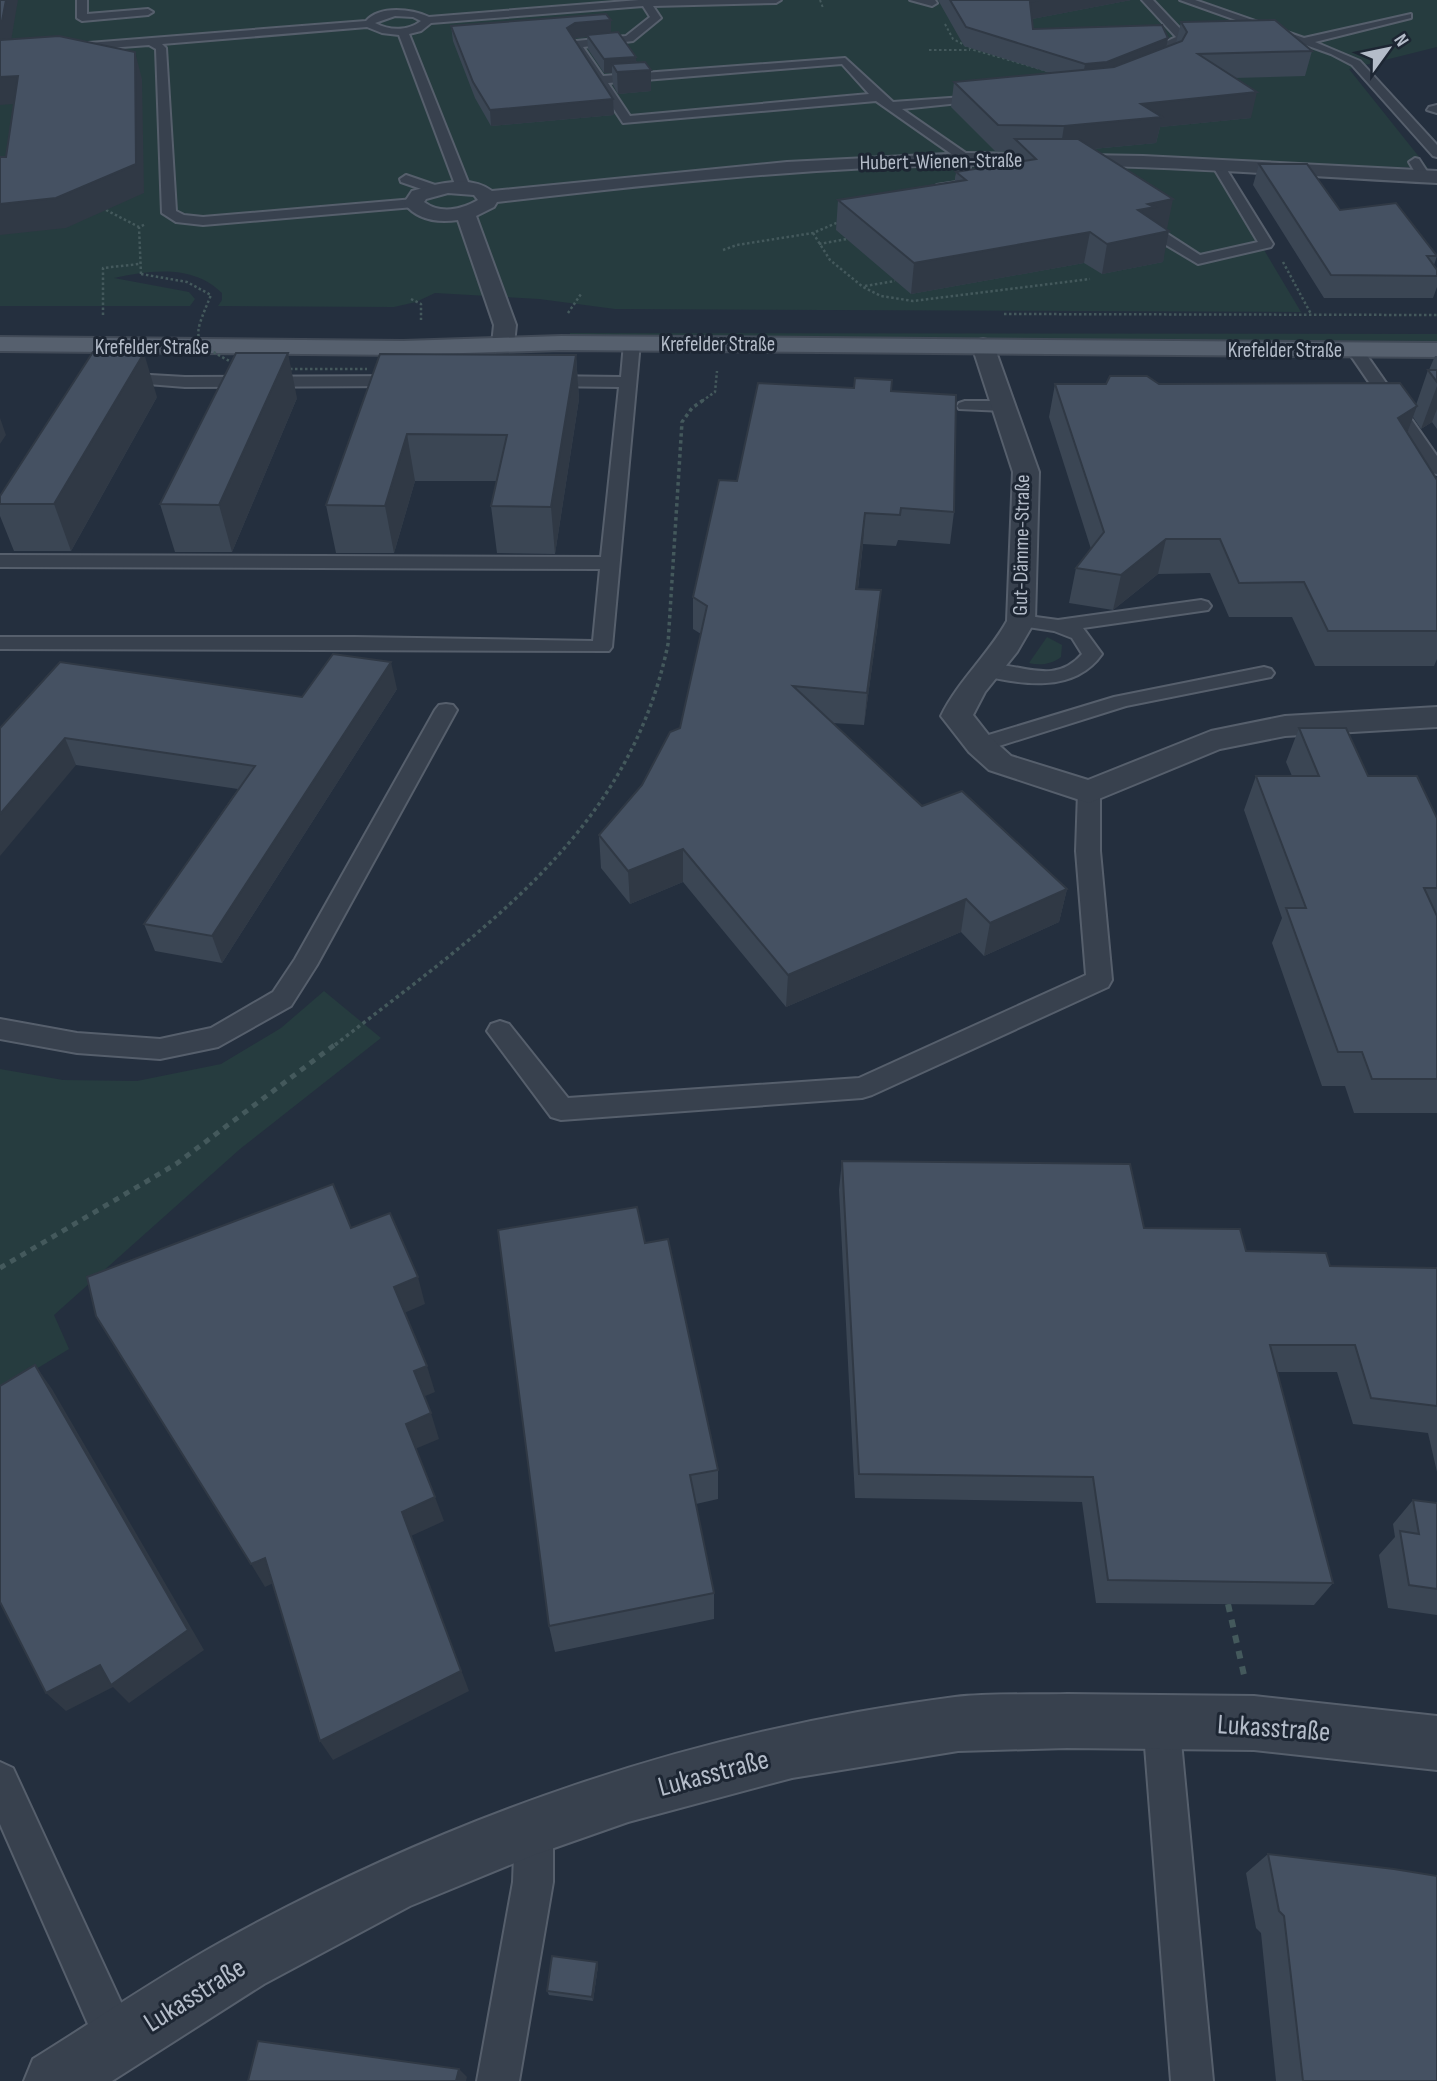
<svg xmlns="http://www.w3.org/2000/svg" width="1437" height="2081" font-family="'Sofia Sans Condensed',sans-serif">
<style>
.green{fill:#263c3f}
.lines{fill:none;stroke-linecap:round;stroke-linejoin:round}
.service-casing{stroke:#565f6c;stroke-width:4}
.minor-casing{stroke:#565f6c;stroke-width:4}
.primary-casing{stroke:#414a57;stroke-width:4}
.path-far4{stroke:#44595c;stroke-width:2;stroke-dasharray:2.5 2.5;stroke-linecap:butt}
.path-far3{stroke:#44595c;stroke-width:2.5;stroke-dasharray:2.5 2.5;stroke-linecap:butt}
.path-far2{stroke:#44595c;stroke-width:3.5;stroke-dasharray:3.5 3.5;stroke-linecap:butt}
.path-far1{stroke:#44595c;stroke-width:5;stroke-dasharray:6 6;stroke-linecap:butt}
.path{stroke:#44595c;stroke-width:6;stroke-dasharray:8 8;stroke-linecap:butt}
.service{fill:#38414e;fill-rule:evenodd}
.minor{fill:#38414e;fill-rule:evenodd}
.primary{fill:#56606e;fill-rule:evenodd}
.path-bridge{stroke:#44595c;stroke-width:2.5;stroke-dasharray:2.5 2.5;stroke-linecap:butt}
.wall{fill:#3b4654}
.shaded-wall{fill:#303945}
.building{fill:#455162;stroke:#303945;stroke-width:2}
.labels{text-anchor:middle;stroke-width:6;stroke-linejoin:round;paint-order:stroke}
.far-street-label{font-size:21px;fill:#b4bcc9;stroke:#1d2633}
.near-street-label{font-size:28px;fill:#b4bcc9;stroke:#1d2633}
</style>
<rect width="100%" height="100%" fill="#242f3e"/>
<g class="green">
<path d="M0 0H1437V47L1349 69 1428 168 1211 161 1301 312 615 309 539 299 435 293 416 302 394 307 218 306 222 300V293C193 264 150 270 114 278L189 292 195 299 190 306H0Z"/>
<path d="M570 333 1437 334V341L570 338Z"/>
<path d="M1047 637 1062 645 1061 657C1052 664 1040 666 1029 663Z"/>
<path d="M324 991 381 1038 240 1149 54 1315 69 1349 0 1391V1069L63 1080 137 1081 221 1064 281 1028Z"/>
</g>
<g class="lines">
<g class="service-casing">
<g id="service">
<path d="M77 0H87V14L148 9 153 12 148 15 82 21 77 18Z"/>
<path d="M639 0H781L776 3 653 6 661 18 633 41 583 47 603 76 845 58 893 102 992 95V99L988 100 902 109 970 156V185L963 189 937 191V185L957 182 960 160 876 101 623 123 571 44 576 41 626 36 650 17 643 6 431 23 421 31 409 34 470 187 463 191 456 187 399 35 382 33 367 27 162 44 166 48 176 211 184 215 203 217 414 199 421 203 414 207 203 225 176 222 162 213 156 49 149 45 0 56V50L366 21C380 5 412 9 429 17ZM395 16 413 17 421 21C408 31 390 31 375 23ZM842 64 869 94 630 116 608 83Z"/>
<path d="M910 0H935L937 3 932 6Z"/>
<path d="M1142 0H1153L1187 36 1211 35 1216 38 1211 41 1175 43 1172 45 1180 57 1176 63 1155 68V64L1168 57 1161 44 1176 37Z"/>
<path d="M1180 0H1195L1304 38 1411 14V18L1315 42 1360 61 1437 145V157L1433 156 1352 65 1331 54Z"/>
<path d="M1437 105V113L1427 110 1429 107Z"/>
<path d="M1415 158 1419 159 1430 176 1429 179H1419L1409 162Z"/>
<path d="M1218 161 1224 165 1273 244 1271 247 1198 264 1156 239V233H1166L1200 255 1258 242 1212 165Z"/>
<path d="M406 175 438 186 440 189 433 193 401 182 400 179Z"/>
<path d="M632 338 640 343 612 647 609 651 0 649V637H355L593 641 600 569 0 567V555L601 557 619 387 543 386 535 381 543 376 621 377 624 343Z"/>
<path d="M1355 345 1361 347 1437 456V474L1431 473 1347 350Z"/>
<path d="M116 373 185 377 406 376 414 381 406 386 185 387 110 381 108 378 110 375Z"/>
<path d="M965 401H1004L1012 406 1004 411 959 409 957 406 959 403Z"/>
<path d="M1201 600 1208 602 1211 606 1208 610 1083 628 1102 654C1074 694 1020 685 978 674L975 670 978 666C1013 657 1051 690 1082 654L1072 638 1054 631 1014 625 1011 621 1014 617 1021 615 1058 620Z"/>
<path d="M1264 667 1271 669 1274 673 1271 677 1126 706 980 752 972 750 969 745 972 740 1114 697Z"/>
<path d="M446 704 453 705 457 710 317 965 291 1006 218 1047 160 1059 77 1053 0 1039V1019L77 1033 160 1039 211 1028 273 992 295 959 435 710 439 705Z"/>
<path d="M1089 785 1097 787 1100 792V851L1112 980 1108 987 872 1095 862 1098 561 1120 551 1117 487 1031 491 1024 500 1021 509 1024 568 1098 859 1078 1086 975 1076 851 1078 792 1081 787Z"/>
<path d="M1161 1702 1174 1707 1179 1720 1213 2081H1171L1143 1720 1148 1707Z"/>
<path d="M0 1762 13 1768 132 2026 138 2041 132 2056 117 2062 102 2056 0 1824Z"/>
<path d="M534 1808 548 1813 553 1827V1882L519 2081H477L513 1882 515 1827 520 1813Z"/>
</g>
</g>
<g class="minor-casing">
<g id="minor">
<path d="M967 153 1143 156 1437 171V183C1280 175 1123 162 966 165 809 167 653 184 497 202L494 207 476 216 516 325 514 344 511 349H495L492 344 494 325 458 220C438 223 417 220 404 203L412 191C436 184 470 174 492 191L787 162ZM448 193 474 195 478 200C461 210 440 214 424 202L426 199Z"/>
<path d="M983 339 991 341 994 346 1039 472 1035 621 1017 652 985 692 973 715 991 738 1011 756 1088 780 1211 731 1285 716 1437 707V727L1285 736 1220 749 1089 803 989 770 969 752 941 716C958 681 988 655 1007 621L1013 472 972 346 975 341Z"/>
<path d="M1067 1694 1254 1696 1437 1716V1770L1254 1750 1067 1748 958 1751 792 1778 628 1822 534 1855 410 1906 264 1984 112 2081H24L33 2059C96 2020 158 1977 223 1941 450 1815 698 1730 955 1697 992 1693 1030 1695 1067 1694Z"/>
</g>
</g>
<g class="primary-casing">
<path id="primary" d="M561 336 1437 343V357L561 350 403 355 0 351V337L403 341Z"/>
</g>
<g class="path-far4">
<path d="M820 0 823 8"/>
<path d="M945 24 953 39 974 50 1054 73"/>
<path d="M929 50H970"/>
</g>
<g class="path-far3">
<path d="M106 210 139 227"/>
<path d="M813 233 830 260 863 287 881 296 913 301 1090 279"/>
<path d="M819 244 847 239"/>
<path d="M723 250 737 245 813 233 841 221"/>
<path d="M1283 262 1311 314"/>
<path d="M141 274 139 227 146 224"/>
<path d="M865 286 895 281"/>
<path d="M411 299 421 304V320"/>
<path d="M568 313 581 294"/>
<path d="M1004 314 1437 315"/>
<path d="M103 315V268L139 264"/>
<path d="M702 401 715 392 717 371"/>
</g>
<path class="path-far2" d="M335 1045C478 933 629 835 668 644L682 422 692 408 705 399"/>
<path class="path-far1" d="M0 1268 176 1164 337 1043"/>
<path class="path" d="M1228 1604 1244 1675"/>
<use href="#service" class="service"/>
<use href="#minor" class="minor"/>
<use href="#primary" class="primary"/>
<g class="path-bridge">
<path d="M141 274 187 282 211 295C192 341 190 340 235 364"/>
<path d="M285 369H367"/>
</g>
</g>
<g class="wall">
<path d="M938 0H1131L1032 19 1033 29 1168 38 1166 47 1176 43 1181 22 1312 51 1305 76 1234 78 1251 118 1160 127 1156 143 1093 149 1167 229 1163 262 1102 274 1084 263 911 294 836 230 838 200 955 181 956 172 1012 163 1013 151H995L951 107 954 82 1050 73 964 46Z"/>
<path d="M451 26 611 32 637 62 651 91 618 94 613 85 612 73H604L588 49 587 37 576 38 575 39 613 99 614 115 491 126 475 98 453 41Z"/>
<path d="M1259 164 1340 210 1437 256 1434 265 1437 270V287L1433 298H1324L1253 185Z"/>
<path d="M380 354 576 355 579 399 555 554 497 553 491 506 497 481H415L394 553H336L326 505Z"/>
<path d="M1435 356H1437V429L1432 422 1421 429 1413 417 1407 433 1437 480V659L1434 666H1315L1292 617H1229L1210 573 1158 574 1113 610 1069 603 1076 568 1091 549 1049 417 1055 384H1159L1416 405 1428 370H1429Z"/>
<path d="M157 397 71 551H14L0 516V496Z"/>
<path d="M297 398 232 552H175L160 504Z"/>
<path d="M737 481 954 512 950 544 898 540 896 546 863 544 858 589 878 623 864 725 832 723 922 806 1067 889 1059 922 984 956 961 932 786 1007 683 882 630 904 601 868 599 835 642 785 680 728 701 634 693 629V597Z"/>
<path d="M397 689 222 963 155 951 144 924 238 789 76 765 0 728Z"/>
<path d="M1299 728 1368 776 1437 818V1113H1354L1345 1086H1322L1272 943 1282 918 1244 810 1256 776H1292L1286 762Z"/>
<path d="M842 1161 1246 1251 1330 1266 1437 1268V1472L1428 1433 1353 1424 1337 1372H1277L1333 1583 1314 1605 1096 1603 1082 1502 855 1498 839 1190Z"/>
<path d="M645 1243 718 1470V1499L696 1504 714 1593V1619L555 1652 549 1626Z"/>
<path d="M1413 1500 1437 1503V1615L1388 1608 1379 1555 1395 1537 1393 1524Z"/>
<path d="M1268 1854 1437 2081H1276L1261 1933 1256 1928 1246 1873Z"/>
<path d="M597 1962 598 1966 593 2001 549 1995 547 1991Z"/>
</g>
<g class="shaded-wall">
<path d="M6 0H18L10 47 0 49V21Z"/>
<path d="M1039 0H1131L1027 20 1030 2Z"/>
<path d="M611 20V35H587V37L576 38 568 43 567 28 575 23Z"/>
<path d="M1168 38 1164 58 1082 83 1085 64Z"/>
<path d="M135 52 142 79 144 193 66 228 0 235V204Z"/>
<path d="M636 57 637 71 651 70V91L618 94 617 72 612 64V73H604V59Z"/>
<path d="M18 76 27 103 0 105V77Z"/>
<path d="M1257 92 1251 118 1160 127 1156 143 1060 152 1064 126 1141 104Z"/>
<path d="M613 99 614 115 491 126 490 110Z"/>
<path d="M1173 199 1167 229 1169 231 1163 262 1102 274 1107 244 1138 210 1148 204Z"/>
<path d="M1090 232 1084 263 911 294 914 263Z"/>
<path d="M144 353 157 397 71 551 54 504Z"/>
<path d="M288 353 297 398 232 552 219 505Z"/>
<path d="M576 355 579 399 555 554 551 507Z"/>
<path d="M1437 386V409L1432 422 1421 429Z"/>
<path d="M1417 406 1405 439 1398 418Z"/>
<path d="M0 418 6 435 0 444Z"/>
<path d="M407 434 415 481 394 553 385 506Z"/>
<path d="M865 513 863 544 854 621 856 589Z"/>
<path d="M1166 539 1158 574 1113 610 1121 575Z"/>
<path d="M881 590 878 623 864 725 867 693Z"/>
<path d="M391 662 397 689 222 963 212 936Z"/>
<path d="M65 738 76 765 0 856V814Z"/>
<path d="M683 849V882L630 904 628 871Z"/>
<path d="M1067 889 1059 922 984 956 990 923Z"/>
<path d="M966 899 961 932 786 1007 788 975Z"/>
<path d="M418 1277 425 1304 402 1314 394 1287Z"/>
<path d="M35 1365 52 1389 204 1650 129 1703 113 1687 66 1711 46 1693Z"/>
<path d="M427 1366 435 1392 423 1397 414 1371Z"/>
<path d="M431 1413 439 1439 415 1449 406 1424Z"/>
<path d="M435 1497 444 1521 411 1536 469 1691 333 1760 320 1741 402 1512Z"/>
<path d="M265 1558 278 1581 265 1587 251 1564Z"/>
<path d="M597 1962 598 1966 593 2001 592 1997Z"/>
<path d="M459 2069 467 2077 466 2081H456Z"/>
</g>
<g class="building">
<path d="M0 0H6L2 21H0Z"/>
<path d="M950 0H1039L1030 2 1033 29 1162 25 1168 38 1107 62 1085 64 966 27Z"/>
<path d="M606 14 611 20 575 23 567 28 613 99 490 110 473 82 451 26Z"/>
<path d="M1275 20 1312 51 1198 54 1257 92 1141 104 1162 117 1064 126 998 125 954 82 1114 67 1182 41 1187 32 1181 22Z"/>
<path d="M618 32 636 57 604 59 587 35Z"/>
<path d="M59 36 135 52 136 164 56 198 0 204V157H6L18 76 0 77V40Z"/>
<path d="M645 62 651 70 617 72 612 64Z"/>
<path d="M1015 139H1078L1173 199 1148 204 1155 207 1138 210 1169 231 1107 244 1090 232 914 263 838 200 966 180 956 172 1036 159Z"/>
<path d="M1259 164H1307L1340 210 1396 203 1437 256H1427L1437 270V276L1331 275Z"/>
<path d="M93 352 144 353 54 504H0V496Z"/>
<path d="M236 353H288L219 505 160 504Z"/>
<path d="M380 354 576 355 551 507 491 506 507 435 407 434 385 506 326 505Z"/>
<path d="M1428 370H1437V382Z"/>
<path d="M1110 376H1147L1159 384 1400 383 1417 406 1398 418 1437 480V631H1328L1304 582 1239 583 1220 539H1166L1121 575 1076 568 1104 532 1055 384H1106Z"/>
<path d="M855 378 892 380 891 391 956 395 954 512 901 508 900 515 865 513 856 589 881 590 867 693 793 686 922 806 962 791 1067 889 990 923 966 899 788 975 683 849 628 871 599 835 642 785 670 732 680 728 707 606 693 597 719 480 737 481 758 383 854 388Z"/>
<path d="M333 654 391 662 212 936 144 924 255 766 65 738 0 814V728L60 662 302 697Z"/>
<path d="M1299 728H1346L1368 776H1417L1437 818V888H1424L1437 916V1079H1372L1362 1052H1338L1286 908H1306L1256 776H1319Z"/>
<path d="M842 1161 1130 1164 1144 1228 1240 1229 1246 1251 1326 1253 1330 1266 1437 1268V1406L1371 1398 1355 1345H1270L1333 1583 1108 1580 1093 1477 859 1474Z"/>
<path d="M333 1184 351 1228 390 1213 418 1277 394 1287 427 1366 414 1371 431 1413 406 1424 435 1497 402 1512 461 1671 320 1741 265 1558 251 1564 96 1316 87 1277Z"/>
<path d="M637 1207 645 1243 668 1239 718 1470 690 1475 714 1593 549 1626 498 1230Z"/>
<path d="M35 1365 188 1630 111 1685 100 1665 46 1693 0 1602V1386Z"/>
<path d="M1413 1500 1437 1503V1589L1409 1585 1400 1531 1419 1534Z"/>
<path d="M1268 1854 1394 1869 1437 1876V2081H1303L1284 1916 1279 1911Z"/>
<path d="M552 1956 597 1962 592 1997 547 1991Z"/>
<path d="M258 2041 459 2069 456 2081H248Z"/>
</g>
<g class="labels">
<g class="far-street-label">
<text transform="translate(941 161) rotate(-1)" y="7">Hubert-Wienen-Straße</text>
<text x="718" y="351">Krefelder Straße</text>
<text x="152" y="354">Krefelder Straße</text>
<text x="1285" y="357">Krefelder Straße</text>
<text transform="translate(1021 545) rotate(-89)" y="7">Gut-Dämme-Straße</text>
</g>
<g class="near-street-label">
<text transform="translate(1274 1727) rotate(4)" y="10">Lukasstraße</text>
<text transform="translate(713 1772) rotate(-15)" y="10">Lukasstraße</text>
<text transform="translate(194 1994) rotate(-32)" y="10">Lukasstraße</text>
</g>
</g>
<g transform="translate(1388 49) rotate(57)" stroke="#1d2633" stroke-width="5" paint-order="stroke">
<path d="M0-5L12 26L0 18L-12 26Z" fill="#b4bcc9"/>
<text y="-10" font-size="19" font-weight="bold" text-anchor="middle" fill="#b4bcc9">N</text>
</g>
</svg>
